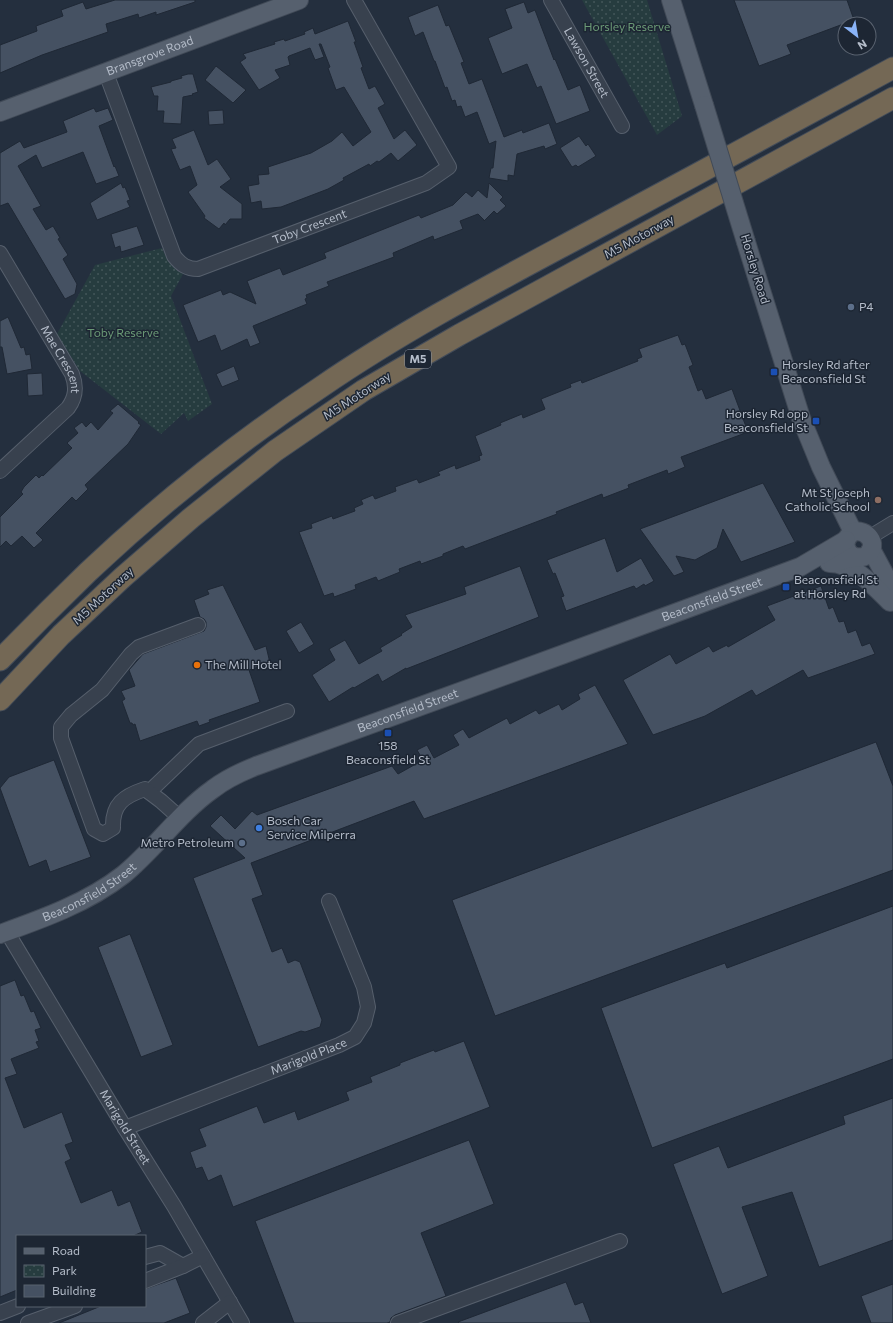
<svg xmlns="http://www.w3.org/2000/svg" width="893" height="1323" font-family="Commissioner,sans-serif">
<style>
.park{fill:url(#park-dots)}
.building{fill:#455162;stroke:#1f2835}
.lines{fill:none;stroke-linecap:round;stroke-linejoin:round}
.minor-casing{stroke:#565f6c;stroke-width:16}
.major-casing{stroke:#414a57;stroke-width:20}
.highway-casing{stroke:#434c59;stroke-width:23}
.minor{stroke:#38414e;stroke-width:14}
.major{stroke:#56606e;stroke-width:18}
.highway{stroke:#746855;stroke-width:21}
.major-bridge-casing{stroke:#414a57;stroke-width:20;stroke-linecap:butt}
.major-bridge{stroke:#56606e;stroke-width:18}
.service-dot{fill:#5c6f8a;stroke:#1d2633;stroke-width:1.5}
.transit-dot{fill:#1a4fb4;stroke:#1d2633;stroke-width:1.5}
.education-dot{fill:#8d6e63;stroke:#1d2633;stroke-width:1.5}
.food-dot{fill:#e8710a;stroke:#1d2633;stroke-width:1.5}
.shop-dot{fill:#3f7fe0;stroke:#1d2633;stroke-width:1.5}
.labels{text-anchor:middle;stroke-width:3;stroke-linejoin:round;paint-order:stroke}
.shield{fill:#1d2633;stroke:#878f9c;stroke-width:1}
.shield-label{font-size:11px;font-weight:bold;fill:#b4bcc9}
.park-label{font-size:12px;fill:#6b9a76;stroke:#1d2633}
.street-label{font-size:12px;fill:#b4bcc9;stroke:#1d2633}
.poi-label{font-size:12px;fill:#b4bcc9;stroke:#1d2633;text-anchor:start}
</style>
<defs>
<pattern id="park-dots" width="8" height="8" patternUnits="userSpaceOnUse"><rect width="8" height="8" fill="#263c3f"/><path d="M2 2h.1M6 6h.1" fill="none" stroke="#435659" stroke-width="1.8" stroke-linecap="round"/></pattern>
</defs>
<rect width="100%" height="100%" fill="#242f3e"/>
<g class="park">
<path d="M582 0H647L682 116 657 135Z"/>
<path d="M162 248C167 260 171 268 183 274L171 296 212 404 188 421 184 413 161 434 80 371 57 334 95 265Z"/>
</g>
<g class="building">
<path d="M115 0H195V2L156 15V12L139 18 138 14 106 24 108 32 42 55 0 73V45L37 31 36 26 63 16 61 10 83 2 86 9Z"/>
<path d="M734 0H847L854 20 787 45 791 54 759 66Z"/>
<path d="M524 2 528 13 535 10 554 60 555 59 568 90 580 85 590 111 556 124 541 86 537 88 527 64 502 74 488 38 512 28 505 9Z"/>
<path d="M438 5 446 26 449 25 464 62 461 63 469 84 482 79 504 137 522 130 523 133 549 123 557 144 545 149 544 146 517 154 514 176 508 175V181L489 178 491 168H493L496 141 489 144 477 112 465 117 461 106 457 107 455 100 452 101 447 87 445 88 435 61H434L423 32 415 36 408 17Z"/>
<path d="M348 21 356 42H354L363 67 361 68 369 89 375 86 385 104 378 108 394 139 405 130 417 145 398 161 391 153 379 162 377 161 370 166 369 164 343 178 344 180 328 189 281 207 262 209 261 201 251 203 248 186 259 184 258 175 269 174 268 167 311 153 332 141 342 132 353 146 371 132 344 87 336 90 328 68 330 67 321 44H319L324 57 315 60 310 48 289 56 288 57 290 65 275 70 280 78 259 90 240 62 246 58 243 54 275 44 274 42 284 39 285 41 305 34 304 32 313 28 315 34Z"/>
<path d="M216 66 246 90 233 103 205 80Z"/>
<path d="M188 74H193L198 92 192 94 193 95 183 97 181 124 163 123 164 111H157L158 96H154L151 87 171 82V81L182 78 181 76Z"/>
<path d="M94 108 96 112 108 108 113 120 99 126 114 167 115 166 119 176 96 184 83 152 42 168 36 155 18 166 41 206 33 209 46 230 53 226 60 238 58 239 68 255 63 259 77 284 75 294 65 299 8 203 0 206V153L20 141 24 148 67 132 63 121Z"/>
<path d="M223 110 224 124 209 125 208 111Z"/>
<path d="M194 130 208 165 217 159 231 179 220 187 242 204V219H230L225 225 224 223 219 229 204 218 205 216 188 192 197 185 190 166 180 170 171 149 176 148 172 139Z"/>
<path d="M579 136 586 146 588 144 596 156 578 167 576 165 572 167 560 148Z"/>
<path d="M121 183 123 188 125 187 130 200 127 201 130 207 97 220 90 203Z"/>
<path d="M489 183 503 197 500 200 506 206 497 214 494 211 484 221V220L478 214 460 221 463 229 434 240 433 236 393 253 394 257 327 282 329 286 306 295 307 298 305 299 307 304 253 326 260 343 250 347 247 339 221 351 215 335 198 342 183 305 221 290 223 295 230 292 256 304 247 281 280 268 283 275 326 258 324 253 419 215 421 218 453 205 466 192 472 197 478 190 487 198Z"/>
<path d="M137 226 144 245 121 252 120 246 115 248 111 234Z"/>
<path d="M8 317 21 348 24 347 26 355 30 354 32 369 7 374 2 347H0V321Z"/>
<path d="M678 335 682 345 685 344 693 365 689 367 698 391 702 389 706 399 732 389 748 432 681 457 685 467 668 474 667 470 628 485 629 488 603 498 602 494 556 512 557 514 465 549 463 546 443 554V556L421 564 420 561 399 569 400 572 378 581 376 577 355 585 356 589 334 597 333 593 324 596 299 532 312 528 311 524 332 516 333 519 355 511 354 508 363 504 361 500 373 495 375 499 396 491 395 487 417 479 419 483 440 475 438 472 455 465 456 469 480 460 479 456 482 455 475 436 501 425 500 423 522 414 523 418 545 409 541 399 571 387 570 384 581 380 582 383 638 361 637 359 642 357 639 349Z"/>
<path d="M234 366 239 380 222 387 216 374Z"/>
<path d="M42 373 43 395 28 396 27 374Z"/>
<path d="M118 404 139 422 138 423 141 425 128 444 85 485 88 489 76 501 72 497 36 533 43 540 34 548 22 536 11 546 6 541 0 547V517L23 494 21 492 24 487 36 475 39 478 42 475 43 476 72 448 67 443 78 433 74 428 82 422 86 427 91 422 98 430 113 413 110 411Z"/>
<path d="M763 483 795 542 741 562 723 529 717 548 695 560 676 556 684 572 674 576 640 529Z"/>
<path d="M605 538 617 572 641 558 654 581 645 586 644 584 636 589 634 586 566 611 561 597 564 596 555 573 553 574 547 560Z"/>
<path d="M520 566 539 617 406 669V668L382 682 378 674 354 688 353 687 329 702 312 675 335 660 329 649 345 640 359 664 382 651 380 648 402 635 401 634 412 627 405 615 466 594 464 587Z"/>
<path d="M223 585 255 650 266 646 270 663 249 670 260 702 209 720 210 722 199 726 197 721 140 741 135 724 133 725 132 723H130L122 701 125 699 121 691 135 686 129 670 143 654 204 631 206 627V622L204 619 200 617 194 600 209 594 207 590Z"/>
<path d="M821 586 829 609 833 607 839 622 844 621 848 633 856 630 862 646 870 643 875 654 808 678 803 670 756 696 752 690 705 716 653 735 623 680 670 654 676 664 709 646 713 652 727 645 728 647 775 620 767 606Z"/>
<path d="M301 622 314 644 299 653 286 631Z"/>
<path d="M595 685 628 744 424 819 414 801 251 863 263 895 252 899 272 952 282 948 288 963 295 960 300 962 322 1020 320 1027 305 1032 301 1031 258 1047 193 878 245 858 210 826 221 815 235 829 252 811 257 815 392 766 398 774 423 760 417 750 427 745 434 758 459 745 453 735 463 729 469 738 507 718 510 724 536 710 539 714 559 704 562 710 580 699 578 694Z"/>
<path d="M876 742 893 786V870L495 1016 452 900Z"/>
<path d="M54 760 91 857 50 872 46 860 29 867 0 788 9 777Z"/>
<path d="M893 906V1059L652 1148 601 1008 725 963 727 968Z"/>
<path d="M130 934 173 1045 141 1057 98 947Z"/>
<path d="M15 980 21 996 24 995 31 1012 34 1011 41 1028 35 1030 39 1041 36 1042 39 1048 11 1059 17 1074 5 1078 24 1128 62 1112 73 1142 65 1145 71 1159 65 1162 81 1203 112 1190 118 1206 130 1201 142 1232 133 1236H17V1290L0 1297V986Z"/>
<path d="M464 1041 490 1107 233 1207 221 1175 208 1181 202 1167 196 1169 190 1152 206 1146 199 1129 257 1106 264 1123 295 1111 298 1120 349 1100 346 1092 372 1082 370 1077 400 1065V1063L434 1050 435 1052Z"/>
<path d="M893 1098V1240L819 1267 792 1192 742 1207 768 1276 722 1294 673 1164 719 1146 728 1168 845 1124 843 1116Z"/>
<path d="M469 1140 494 1204 421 1233 446 1296 395 1315 391 1318 390 1322 387 1323H294L255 1221Z"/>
<path d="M176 1278 190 1313 164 1323H59L101 1306H145V1289Z"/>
<path d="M566 1282 575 1305 583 1302 591 1323H459L458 1322Z"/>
<path d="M893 1284V1323H871L861 1296Z"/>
</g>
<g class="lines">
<g class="minor-casing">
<g id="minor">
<path id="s1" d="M551 0 622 126"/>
<path id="s2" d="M106 73 174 256C181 265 187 269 198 269L426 183 449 167 354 0"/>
<path id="s3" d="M0 253 72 374C77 387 76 397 68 408L0 471"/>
<path d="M870 537 893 523"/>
<path d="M149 792 199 744 287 711"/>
<path d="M180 818 161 801 145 789C124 796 112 804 113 828L103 834 94 829 61 738V727L71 715 102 690 131 654 139 647 198 625"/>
<path id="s4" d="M7 932 125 1128 174 1206 242 1323"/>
<path id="s5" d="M125 1128 339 1045 355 1037 364 1023 368 1007 364 987 329 901"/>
<path d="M145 1257 160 1253 183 1266"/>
<path d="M145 1281 183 1266 203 1256"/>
<path d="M0 1313 18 1306"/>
<path d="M28 1323 75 1306"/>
<path d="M203 1323 230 1302"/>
<path d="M398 1323 620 1241"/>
</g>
</g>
<g class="major-casing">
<g id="major">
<path d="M671 0 704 105"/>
<path id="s6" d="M0 112 299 0"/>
<path d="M746 242 801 418 821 467 853 532"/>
<path d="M871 549 893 590"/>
<path d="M829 563C854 563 874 586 890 602"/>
<path d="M833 563C839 561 845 559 852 558 857 556 862 559 867 555 880 544 866 528 853 532 843 539 843 551 854 557"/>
<path id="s7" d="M0 934C42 919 87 903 123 875 155 849 179 813 213 789 226 779 241 772 256 766L564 654 800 567 846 540"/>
</g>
</g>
<g class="highway-casing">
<g id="highway">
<path d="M0 660C29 630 58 601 88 572 160 504 238 442 321 387 407 328 500 280 593 230 693 176 793 123 893 68"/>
<path d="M0 700 61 635 123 577 191 518 275 451 364 390 459 335 893 98"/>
</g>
</g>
<use href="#minor" class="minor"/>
<use href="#major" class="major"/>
<use href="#highway" class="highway"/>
<g class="major-bridge-casing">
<path id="major-bridge" d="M704 105 746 242"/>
</g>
<use href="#major-bridge" class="major-bridge"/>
</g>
<g class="service-dot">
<circle cx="851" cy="307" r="4"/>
<circle cx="242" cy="843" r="4"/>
</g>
<g class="transit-dot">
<rect x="770" y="368" width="8" height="8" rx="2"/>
<rect x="812" y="417" width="8" height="8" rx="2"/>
<rect x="782" y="583" width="8" height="8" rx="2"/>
<rect x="384" y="729" width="8" height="8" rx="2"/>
</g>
<circle class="education-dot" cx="878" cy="500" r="4"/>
<circle class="food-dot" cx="197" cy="665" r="4"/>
<circle class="shop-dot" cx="259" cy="828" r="4"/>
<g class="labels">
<rect class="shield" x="405" y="350" width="26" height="18" rx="3"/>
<g class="shield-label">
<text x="418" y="363">M5</text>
</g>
<g class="park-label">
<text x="627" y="31">Horsley Reserve</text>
<text x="123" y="337">Toby Reserve</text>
</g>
<g class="street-label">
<text dy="4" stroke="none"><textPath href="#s6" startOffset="160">Bransgrove Road</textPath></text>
<text dy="4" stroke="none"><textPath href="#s1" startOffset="72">Lawson Street</textPath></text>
<text dy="4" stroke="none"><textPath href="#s2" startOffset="343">Toby Crescent</textPath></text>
<text transform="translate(639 237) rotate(-29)" y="4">M5 Motorway</text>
<text transform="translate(755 269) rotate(73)" y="4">Horsley Road</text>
<text dy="4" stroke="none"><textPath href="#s3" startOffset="123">Mae Crescent</textPath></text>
<text transform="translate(357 396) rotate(-33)" y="4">M5 Motorway</text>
<text transform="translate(103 596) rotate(-43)" y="4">M5 Motorway</text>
<text dy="4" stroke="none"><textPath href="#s7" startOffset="796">Beaconsfield Street</textPath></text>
<text dy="4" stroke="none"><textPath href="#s7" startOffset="472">Beaconsfield Street</textPath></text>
<text dy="4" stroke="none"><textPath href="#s7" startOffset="99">Beaconsfield Street</textPath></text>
<text dy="4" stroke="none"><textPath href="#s5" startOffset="197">Marigold Place</textPath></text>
<text dy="4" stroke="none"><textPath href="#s4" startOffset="228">Marigold Street</textPath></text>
</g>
<g class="poi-label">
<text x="859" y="311">P4</text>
<text x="782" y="369">Horsley Rd after<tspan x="782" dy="14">Beaconsfield St</tspan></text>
<text x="808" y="418" text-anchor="end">Horsley Rd opp<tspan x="808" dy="14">Beaconsfield St</tspan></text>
<text x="870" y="497" text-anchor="end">Mt St Joseph<tspan x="870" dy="14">Catholic School</tspan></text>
<text x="794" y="584">Beaconsfield St<tspan x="794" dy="14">at Horsley Rd</tspan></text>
<text x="205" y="669">The Mill Hotel</text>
<text x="388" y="750" text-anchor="middle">158<tspan x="388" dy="14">Beaconsfield St</tspan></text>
<text x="267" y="825">Bosch Car<tspan x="267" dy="14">Service Milperra</tspan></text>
<text x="234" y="847" text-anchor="end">Metro Petroleum</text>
</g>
</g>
<rect x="16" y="1235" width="130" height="72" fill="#1d2633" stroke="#59626f"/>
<rect x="24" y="1248" width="20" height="6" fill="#56606e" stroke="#59626f"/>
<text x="52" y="1255" font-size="12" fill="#b4bcc9">Road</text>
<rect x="24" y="1265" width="20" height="12" fill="url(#park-dots)" stroke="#59626f"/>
<text x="52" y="1275" font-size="12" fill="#b4bcc9">Park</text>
<rect x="24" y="1285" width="20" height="12" fill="#455162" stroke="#59626f"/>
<text x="52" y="1295" font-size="12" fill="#b4bcc9">Building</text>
<g transform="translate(857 36) rotate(149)"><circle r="19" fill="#1d2633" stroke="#59626f"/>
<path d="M0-3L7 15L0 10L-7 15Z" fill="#8ab4f8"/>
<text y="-6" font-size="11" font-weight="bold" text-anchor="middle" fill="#b4bcc9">N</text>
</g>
</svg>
